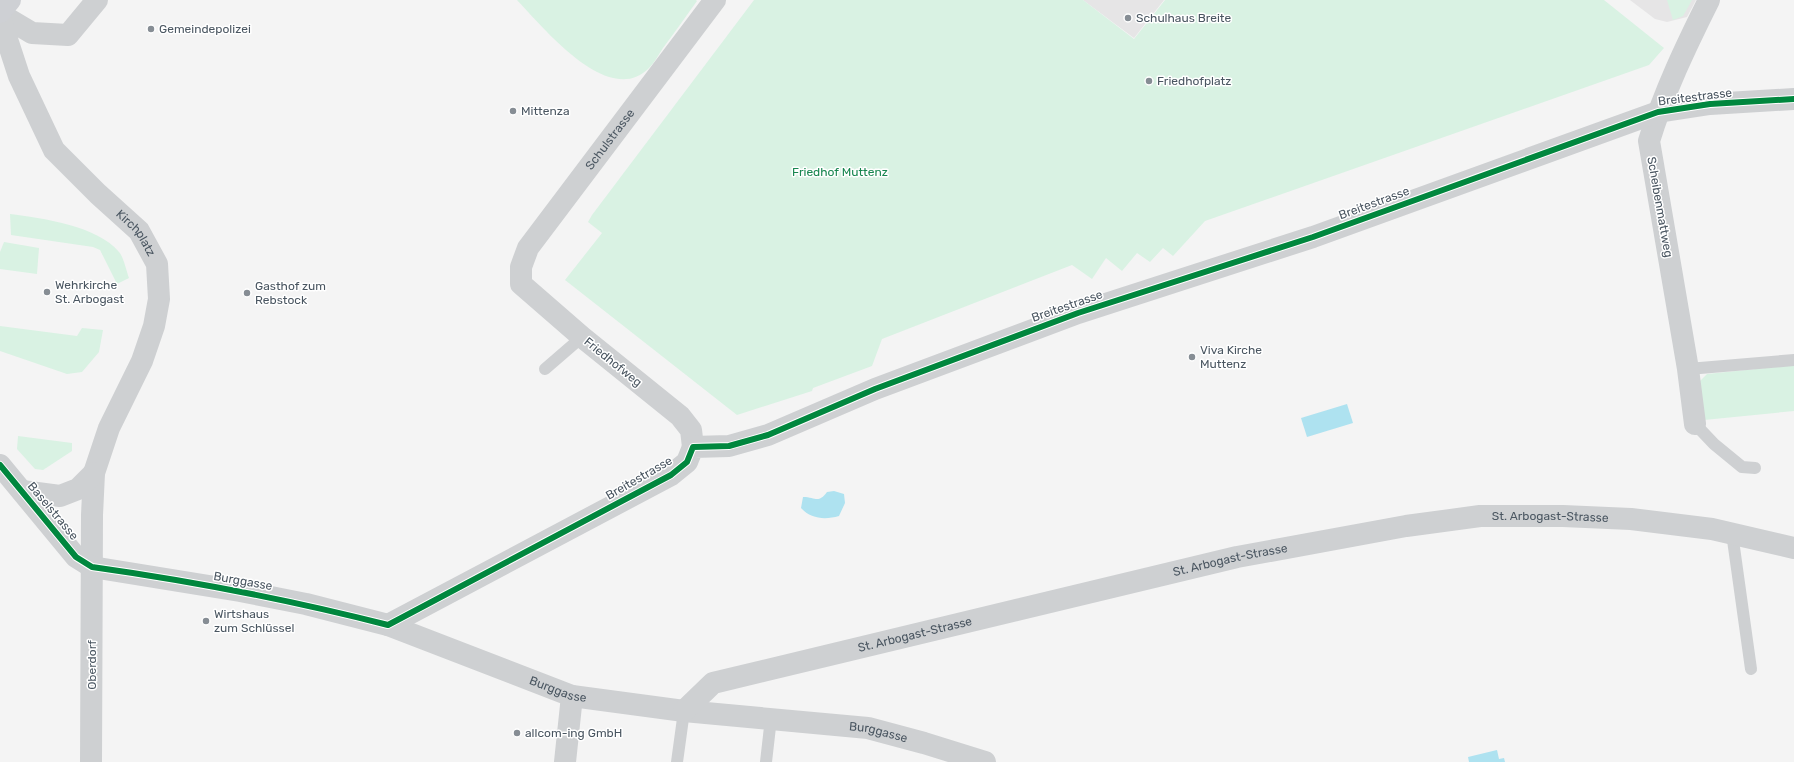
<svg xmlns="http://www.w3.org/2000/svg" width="1794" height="762" font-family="Rubik,sans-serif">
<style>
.education{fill:#e6e5e6}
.green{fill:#d9f2e3}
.water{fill:#aee2f0}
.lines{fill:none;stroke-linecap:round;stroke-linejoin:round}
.lane{stroke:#ced0d2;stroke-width:12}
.street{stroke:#ced0d2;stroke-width:22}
.secondary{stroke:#ced0d4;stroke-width:22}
.cycleway-casing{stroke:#fff;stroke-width:8}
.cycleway{stroke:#00873e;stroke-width:6}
.poi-dot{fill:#868d94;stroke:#fff;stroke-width:1.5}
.labels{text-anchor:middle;stroke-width:3;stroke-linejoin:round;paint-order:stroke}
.poi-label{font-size:12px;fill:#4a5661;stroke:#fff;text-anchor:start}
.street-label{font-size:12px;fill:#4a5661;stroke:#fff}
.park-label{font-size:12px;fill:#17864f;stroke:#fff}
</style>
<rect width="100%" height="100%" fill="#f4f4f4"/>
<g class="education">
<path d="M1083 0H1164L1134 38Z"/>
<path d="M1630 0H1696L1687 17 1667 22 1655 19Z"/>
</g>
<g class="green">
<path d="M517 0H696L697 1C686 16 675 32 663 48 659 54 655 62 649 68 609 109 543 27 517 0Z"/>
<path d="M754 0H1083L1134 39 1165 0H1604L1664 48 1649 65 1205 221 1173 256 1163 248 1150 262 1137 253 1122 271 1106 258 1092 279 1072 265 882 339 872 366 813 388 812 391 737 415 565 280 602 233 588 222 592 215Z"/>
<path d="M1667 0H1692L1683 16 1673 20Z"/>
<path d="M10 214C42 218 98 226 119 252 124 258 126 270 129 278L117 284 100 250 93 247 11 235Z"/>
<path d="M4 242 39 248 37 274 0 269V252Z"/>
<path d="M0 326 77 336 82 328 103 330 99 352 82 372 67 374 0 351Z"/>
<path d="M1794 365V411L1704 420 1700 381 1707 374Z"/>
<path d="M18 436 72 443V451L43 470 35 469 17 449Z"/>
</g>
<g class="water">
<path d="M1347 404 1353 423 1307 437 1301 418Z"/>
<path d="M834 491 844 494 845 503 839 516C825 520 811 519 801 508L803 497C816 497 818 504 827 492Z"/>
<path d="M1497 750 1499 759 1504 758 1505 762H1469L1468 757Z"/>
</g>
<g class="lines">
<g class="lane">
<path d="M545 369 582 337"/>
<path d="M1688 369 1794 360"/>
<path d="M1695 424 1714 444 1742 467 1755 468"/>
<path d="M1732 533 1751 669"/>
<path d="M677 762 684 711"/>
<path d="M766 762 771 718"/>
</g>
<g class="street">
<path d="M0 14 32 33 68 35 97 0"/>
<path id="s1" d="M0 18 19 76 54 150 98 194 139 231 157 264 159 299 154 326 142 361 109 428 94 473 92 515 91 762"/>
<path d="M1695 424 1688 369 1649 141C1664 92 1686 46 1709 0"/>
<path id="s2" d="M693 447 691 430 680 416 582 337 521 284V267L528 248 715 0"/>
<path id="s3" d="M0 465 76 557 92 567 240 591 306 604 388 625 572 696 684 711 868 728 924 743 985 762"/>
<path d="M22 491 60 496 78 489 94 473"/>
<path d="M388 625 671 475 687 462 693 447 729 446 768 435 875 389 1078 313 1313 237 1658 112 1710 104 1794 99"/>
<path id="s4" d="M684 711 713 683 1237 557 1406 526 1480 516H1563L1631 519 1712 529 1794 548"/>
<path d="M565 762 572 696"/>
</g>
<path class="secondary" d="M0 12 10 0"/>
<g class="cycleway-casing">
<path id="cycleway" d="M0 465 76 557 92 567C192 581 290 600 388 625L671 475 687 462 693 447 729 446 768 435 875 389 1078 313 1313 237 1658 112 1710 104 1794 99"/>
</g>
<use href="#cycleway" class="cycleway"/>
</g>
<g class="poi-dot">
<circle cx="1128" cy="18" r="4"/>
<circle cx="151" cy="29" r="4"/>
<circle cx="1149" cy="81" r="4"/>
<circle cx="513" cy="111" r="4"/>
<circle cx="47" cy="292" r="4"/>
<circle cx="247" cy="293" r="4"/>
<circle cx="1192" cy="357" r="4"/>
<circle cx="206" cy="621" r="4"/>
<circle cx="517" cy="733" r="4"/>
</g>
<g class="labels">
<g class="poi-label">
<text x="1136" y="22">Schulhaus Breite</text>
<text x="159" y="33">Gemeindepolizei</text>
<text x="1157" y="85">Friedhofplatz</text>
<text x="521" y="115">Mittenza</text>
<text x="55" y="289">Wehrkirche<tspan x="55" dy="14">St. Arbogast</tspan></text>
<text x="255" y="290">Gasthof zum<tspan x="255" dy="14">Rebstock</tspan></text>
<text x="1200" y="354">Viva Kirche<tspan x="1200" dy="14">Muttenz</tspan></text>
<text x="214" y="618">Wirtshaus<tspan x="214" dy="14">zum Schlüssel</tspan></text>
<text x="525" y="737">allcom-ing GmbH</text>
</g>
<g class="street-label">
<text transform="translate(1695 97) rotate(-7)" y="4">Breitestrasse</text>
<text dy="4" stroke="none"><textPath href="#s2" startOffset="415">Schulstrasse</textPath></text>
<text transform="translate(1374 203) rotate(-20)" y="4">Breitestrasse</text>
<text transform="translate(1660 207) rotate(80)" y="4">Scheibenmattweg</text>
<text dy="4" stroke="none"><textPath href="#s1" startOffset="260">Kirchplatz</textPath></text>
<text transform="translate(1067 306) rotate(-19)" y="4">Breitestrasse</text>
<text transform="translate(613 362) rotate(39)" y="4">Friedhofweg</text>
<text transform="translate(639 478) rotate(-30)" y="4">Breitestrasse</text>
<text transform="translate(53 511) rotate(50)" y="4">Baselstrasse</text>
<text dy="4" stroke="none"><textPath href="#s4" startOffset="896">St. Arbogast-Strasse</textPath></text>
<text dy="4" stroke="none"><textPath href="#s4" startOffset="572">St. Arbogast-Strasse</textPath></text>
<text transform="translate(243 581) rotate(10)" y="4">Burggasse</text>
<text dy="4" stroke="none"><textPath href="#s4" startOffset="248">St. Arbogast-Strasse</textPath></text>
<text transform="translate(92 665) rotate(-90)" y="4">Oberdorf</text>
<text dy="4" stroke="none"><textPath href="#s3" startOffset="622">Burggasse</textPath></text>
<text dy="4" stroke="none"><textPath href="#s3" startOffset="946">Burggasse</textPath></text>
</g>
<g class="park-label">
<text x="840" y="176">Friedhof Muttenz</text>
</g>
</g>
</svg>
